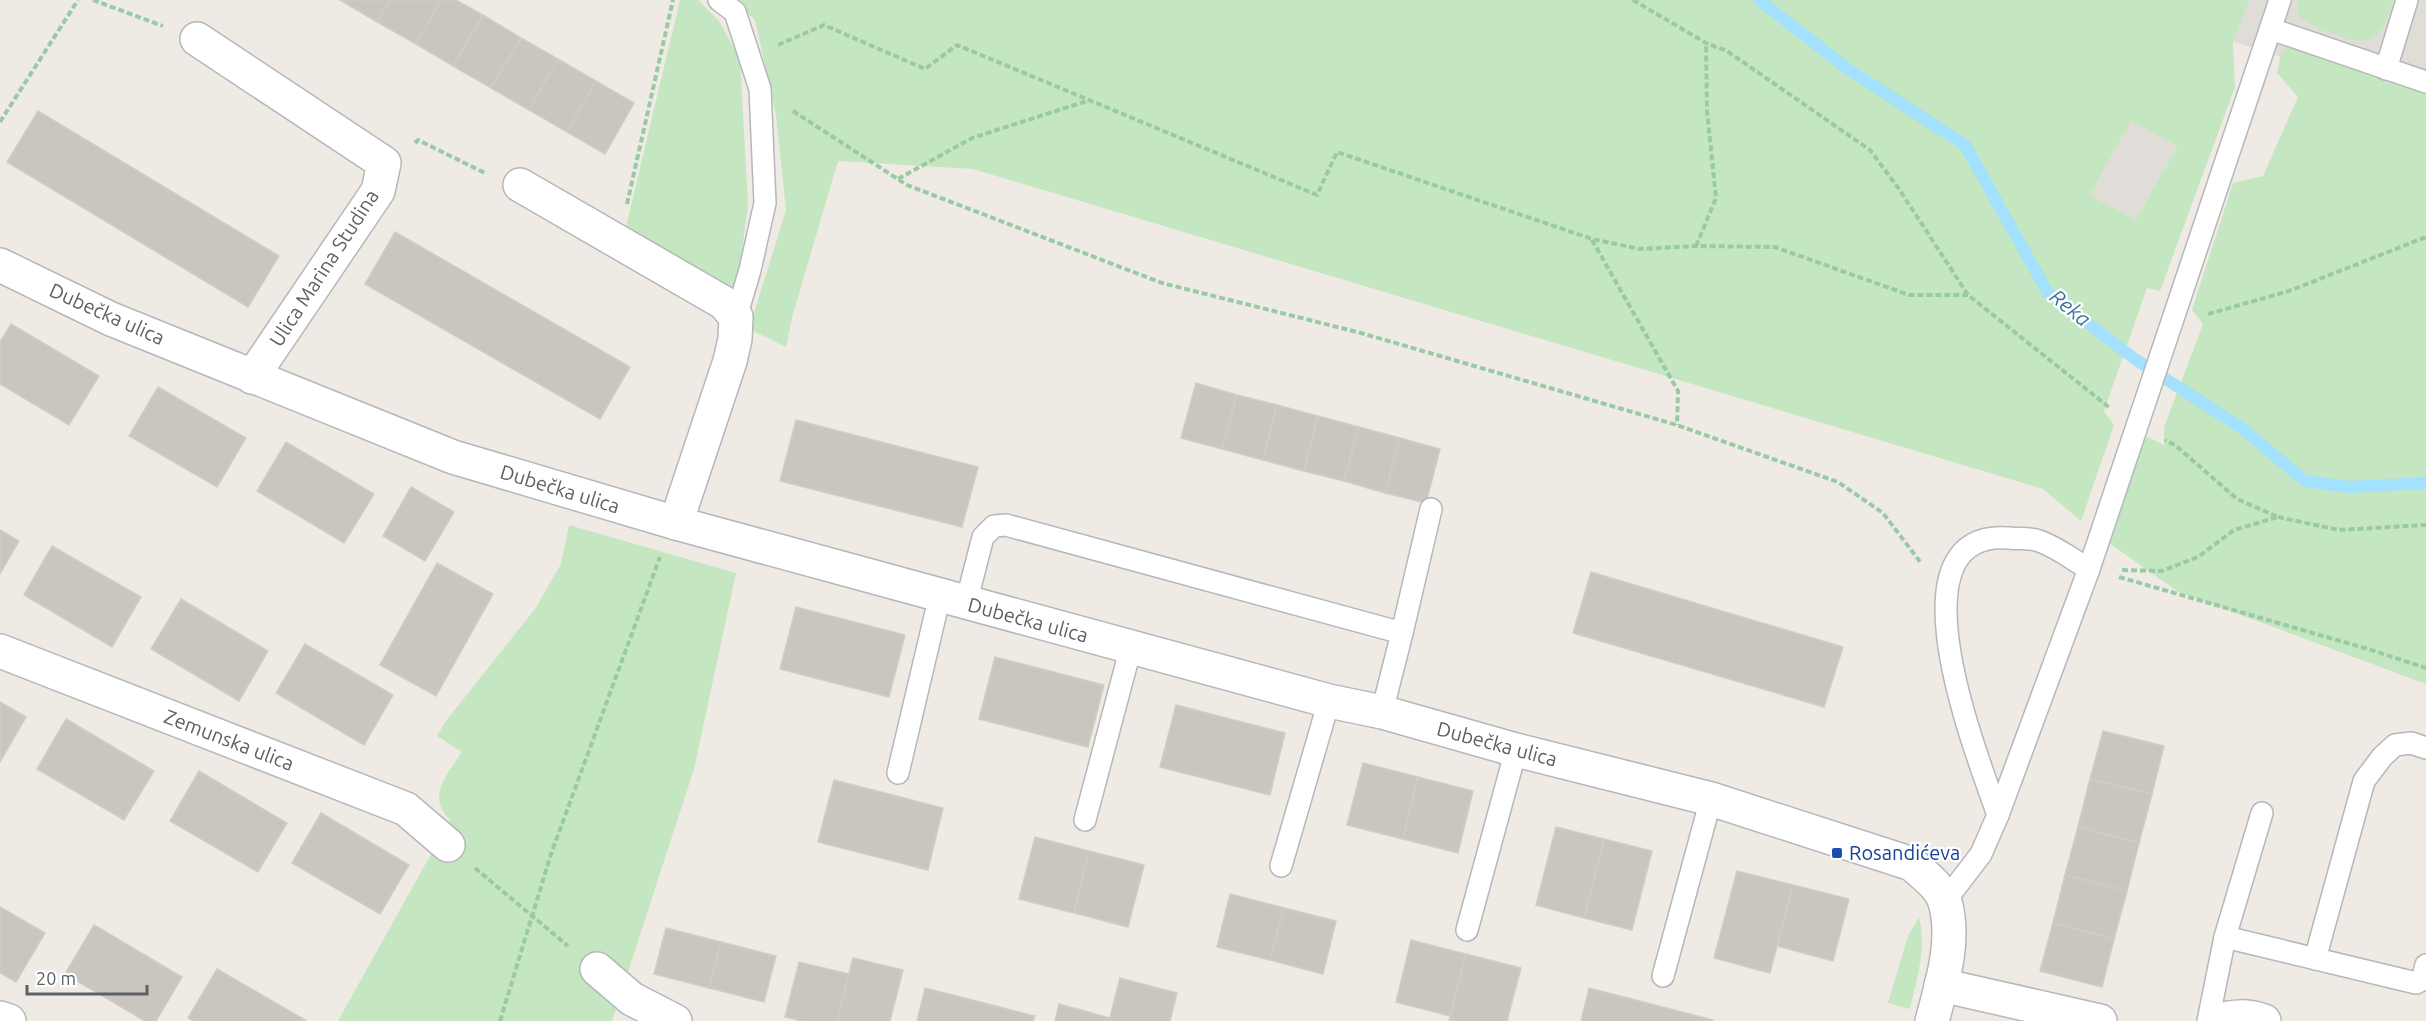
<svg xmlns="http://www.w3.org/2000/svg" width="2426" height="1021" font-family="Ubuntu,sans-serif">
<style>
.industrial{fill:#e0ddd8}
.green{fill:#c4e6c0;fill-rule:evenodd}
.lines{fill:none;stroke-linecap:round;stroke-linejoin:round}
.stream{stroke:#a4e1ff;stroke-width:12}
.building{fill:#c9c6c0;stroke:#d3ccc2;stroke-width:1.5}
.lane-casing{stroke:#b5b7bb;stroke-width:24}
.street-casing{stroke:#b5b7bb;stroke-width:36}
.path{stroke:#9acaa3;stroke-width:4;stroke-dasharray:6 3;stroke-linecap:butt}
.lane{stroke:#fff;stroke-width:21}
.street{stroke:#fff;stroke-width:33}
.transit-dot{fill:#1a4fb4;stroke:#fff;stroke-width:2}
.labels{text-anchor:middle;stroke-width:4.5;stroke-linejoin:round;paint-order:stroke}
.street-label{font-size:20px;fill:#5c6165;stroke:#fff}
.transit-label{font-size:20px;fill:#164399;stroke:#fff;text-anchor:start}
.water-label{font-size:21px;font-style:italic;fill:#3b77a0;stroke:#fff}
</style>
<rect width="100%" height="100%" fill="#efebe4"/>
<g class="industrial">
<path d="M2089 0H2426V107L2264 51Z"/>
<path d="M2131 121 2177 146 2136 220 2090 195Z"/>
</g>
<g class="green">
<path d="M680 0H698L719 21 740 59 748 205 736 295 625 231Z"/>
<path d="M734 0H2249L2233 42 2235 87 2160 291 2147 288 2104 411 2114 425 2081 521 2043 489 973 169 838 161 793 314 786 347 749 329 786 210 776 115 755 20ZM2131 121 2177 146 2136 220 2090 195Z"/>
<path d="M2297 0H2393C2382 38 2372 50 2333 34 2319 28 2307 25 2297 13Z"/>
<path d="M2289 45 2426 92V684L2177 591 2105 540 2140 439 2148 437 2164 445V427L2203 324 2192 310 2233 183 2263 176 2298 97 2277 73 2280 57Z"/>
<path d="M569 525 736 573 694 769 612 1021H338L450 820C426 796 447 775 462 752L437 736 445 722 535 609 561 564Z"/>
<path d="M1919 917C1927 948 1917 978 1910 1009L1888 1003 1908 936Z"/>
</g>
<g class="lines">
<path class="stream" d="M1759 0 1848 69 1965 145 2048 293 2135 359 2243 429 2305 481 2349 487 2426 483"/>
</g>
<g class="building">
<path d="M340 0H390L377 22Z"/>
<path d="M390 0H441L416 44 377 22Z"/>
<path d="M441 0H456L483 15 453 66 416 44Z"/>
<path d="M483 15 521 38 491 88 453 66Z"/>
<path d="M521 38 558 59 529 110 491 88Z"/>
<path d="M558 59 596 81 567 132 529 110Z"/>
<path d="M596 81 634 103 605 154 567 132Z"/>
<path d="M38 111 279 256 248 307 7 162Z"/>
<path d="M395 232 630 367 600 419 365 284Z"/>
<path d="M11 324 99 376 69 425 0 384V342Z"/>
<path d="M1196 383 1237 395 1222 449 1181 438Z"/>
<path d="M158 387 246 438 217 487 129 436Z"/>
<path d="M1237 395 1277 405 1263 460 1222 449Z"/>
<path d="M1277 405 1318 416 1304 471 1263 460Z"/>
<path d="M1318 416 1359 427 1344 481 1304 471Z"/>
<path d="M796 420 978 467 962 527 780 481Z"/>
<path d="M1359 427 1400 438 1385 493 1344 481Z"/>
<path d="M1400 438 1440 449 1426 503 1385 493Z"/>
<path d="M286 442 374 494 344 543 257 491Z"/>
<path d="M411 487 454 512 425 561 383 536Z"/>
<path d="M0 530 19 541 0 574Z"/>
<path d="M52 546 141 597 112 647 24 595Z"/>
<path d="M437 563 493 594 436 696 380 665Z"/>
<path d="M1591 572 1843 647 1824 707 1573 633Z"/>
<path d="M181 599 268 651 239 701 151 649Z"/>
<path d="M796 607 905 635 889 697 780 669Z"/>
<path d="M305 644 393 695 364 745 276 693Z"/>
<path d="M995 657 1104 685 1088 747 979 719Z"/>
<path d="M0 702 26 717 0 762Z"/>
<path d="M1176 705 1285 733 1270 795 1160 767Z"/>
<path d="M66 719 154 771 124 820 37 769Z"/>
<path d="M2103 731 2164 746 2152 794 2090 779Z"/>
<path d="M1363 763 1418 777 1403 839 1347 825Z"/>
<path d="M199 771 287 823 258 872 170 821Z"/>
<path d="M1418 777 1473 791 1458 853 1403 839Z"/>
<path d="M2090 779 2152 794 2139 843 2078 827Z"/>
<path d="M834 780 943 808 928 870 818 842Z"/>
<path d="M321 813 409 865 380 914 292 863Z"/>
<path d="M1556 827 1604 839 1584 918 1536 905Z"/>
<path d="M2078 827 2139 843 2127 891 2065 875Z"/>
<path d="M1035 837 1089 851 1074 913 1019 899Z"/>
<path d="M1604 839 1652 851 1632 930 1584 918Z"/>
<path d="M1089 851 1144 865 1128 927 1074 913Z"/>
<path d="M1737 871 1793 885 1770 973 1714 958Z"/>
<path d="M2065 875 2127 891 2114 939 2053 923Z"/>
<path d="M1793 885 1849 899 1833 961 1777 946Z"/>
<path d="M1230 894 1284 908 1270 960 1217 947Z"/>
<path d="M0 907 45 933 16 982 0 973Z"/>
<path d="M1284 908 1336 921 1323 974 1270 960Z"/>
<path d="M2053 923 2114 939 2102 987 2040 971Z"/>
<path d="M94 925 182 977 156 1021H145L65 974Z"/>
<path d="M666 928 721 942 709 988 654 974Z"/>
<path d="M1411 940 1466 954 1450 1016 1396 1002Z"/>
<path d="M721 942 776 956 764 1002 709 988Z"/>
<path d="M1466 954 1521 968 1507 1021H1449Z"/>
<path d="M853 958 903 970 890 1021H837Z"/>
<path d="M799 962 849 974 837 1021H801L785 1017Z"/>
<path d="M217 969 305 1020 304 1021H194L188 1018Z"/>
<path d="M1120 978 1177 993 1170 1021H1109Z"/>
<path d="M925 988 1035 1016 1033 1021H917Z"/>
<path d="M1589 988 1713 1020V1021H1581Z"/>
<path d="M1059 1004 1110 1018 1109 1021H1055Z"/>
</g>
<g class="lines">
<g class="lane-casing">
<g id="lane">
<path d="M719 0 735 12 760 89 765 203 750 270 736 317"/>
<path d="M2271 29 2426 82"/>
<path d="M2386 69 2407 0"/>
<path d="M966 603 983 537 994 526 1006 525 1402 633 1382 712"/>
<path d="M1402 633 1431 509"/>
<path d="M898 773 940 595"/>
<path d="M1998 815C1979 760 1885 528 2009 538 2018 539 2028 538 2036 540 2054 545 2073 560 2089 569"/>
<path d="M1085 820 1131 647"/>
<path d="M1281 866 1329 701"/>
<path d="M1945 901 1981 854 1998 815 2089 569 2280 0"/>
<path d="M1467 930 1516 750"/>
<path d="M2225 937 2416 983 2422 980 2426 965"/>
<path d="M2315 959 2364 781 2382 757 2395 745 2411 743 2426 748"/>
<path d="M1663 976 1711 799"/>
<path d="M2208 1021 2225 937 2262 813"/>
</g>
</g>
<g class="street-casing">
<g id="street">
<path d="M197 39 384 163 378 191 252 377"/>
<path d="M520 185 724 303 736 317 735 339 730 361 676 523"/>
<path d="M0 265 111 319 453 457 676 523 1329 701 1382 712 1516 750 1711 799 1912 864C1924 875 1940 886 1945 902 1956 940 1942 984 1932 1021"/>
<path d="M0 651 406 809 448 845"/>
<path d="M597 969 632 999 675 1021"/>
<path d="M1941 985 2100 1021"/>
<path d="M0 1018 9 1021"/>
<path d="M2215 1021C2233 1016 2247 1015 2264 1021"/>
</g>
</g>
<g class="path">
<path d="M93 0 163 26"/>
<path d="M1633 0 1706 43 1727 51 1870 150 1899 189 1968 295 2110 408"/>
<path d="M778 45 824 25 925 69 957 45 1317 195 1337 152 1592 239 1640 249 1696 246 1775 247 1909 295H1968"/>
<path d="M793 111 907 185 1162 283 1361 333 1677 425 1838 482 1883 513 1921 563"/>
<path d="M0 122 78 0"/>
<path d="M415 143 418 140 485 173"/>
<path d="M898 179 972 138 1090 100"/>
<path d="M627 204 673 0"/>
<path d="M1592 240 1678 391 1677 425"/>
<path d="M1696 246 1716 198 1707 111 1706 43"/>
<path d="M2208 314 2289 291 2426 237"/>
<path d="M2278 517 2339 530 2426 525"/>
<path d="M2122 570 2162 571 2198 557 2234 530 2278 517 2237 499 2175 445 2165 440"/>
<path d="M2119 577 2368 649 2426 668"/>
<path d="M475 868 568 946"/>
<path d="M500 1021 551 854 660 557"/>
</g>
<use href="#lane" class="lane"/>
<use href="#street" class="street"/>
</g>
<rect class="transit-dot" x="1831" y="847" width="12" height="12" rx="3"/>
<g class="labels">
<g class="street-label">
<text transform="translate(324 268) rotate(-57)" y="7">Ulica Marina Studina</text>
<text transform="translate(107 314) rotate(24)" y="7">Dubečka ulica</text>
<text transform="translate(560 489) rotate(17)" y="7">Dubečka ulica</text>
<text transform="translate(1028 620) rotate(15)" y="7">Dubečka ulica</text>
<text transform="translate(229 740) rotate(21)" y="7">Zemunska ulica</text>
<text transform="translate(1497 744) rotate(15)" y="7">Dubečka ulica</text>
</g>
<g class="transit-label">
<text x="1849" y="860">Rosandićeva</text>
</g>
<g class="water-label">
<text transform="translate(2070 308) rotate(39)" y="7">Reka</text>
</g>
</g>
<path d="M27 985v9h120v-9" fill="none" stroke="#5c6165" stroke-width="3"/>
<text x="36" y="985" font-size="18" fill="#5c6165" stroke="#ffffff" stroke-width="4.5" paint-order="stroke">20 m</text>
</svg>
